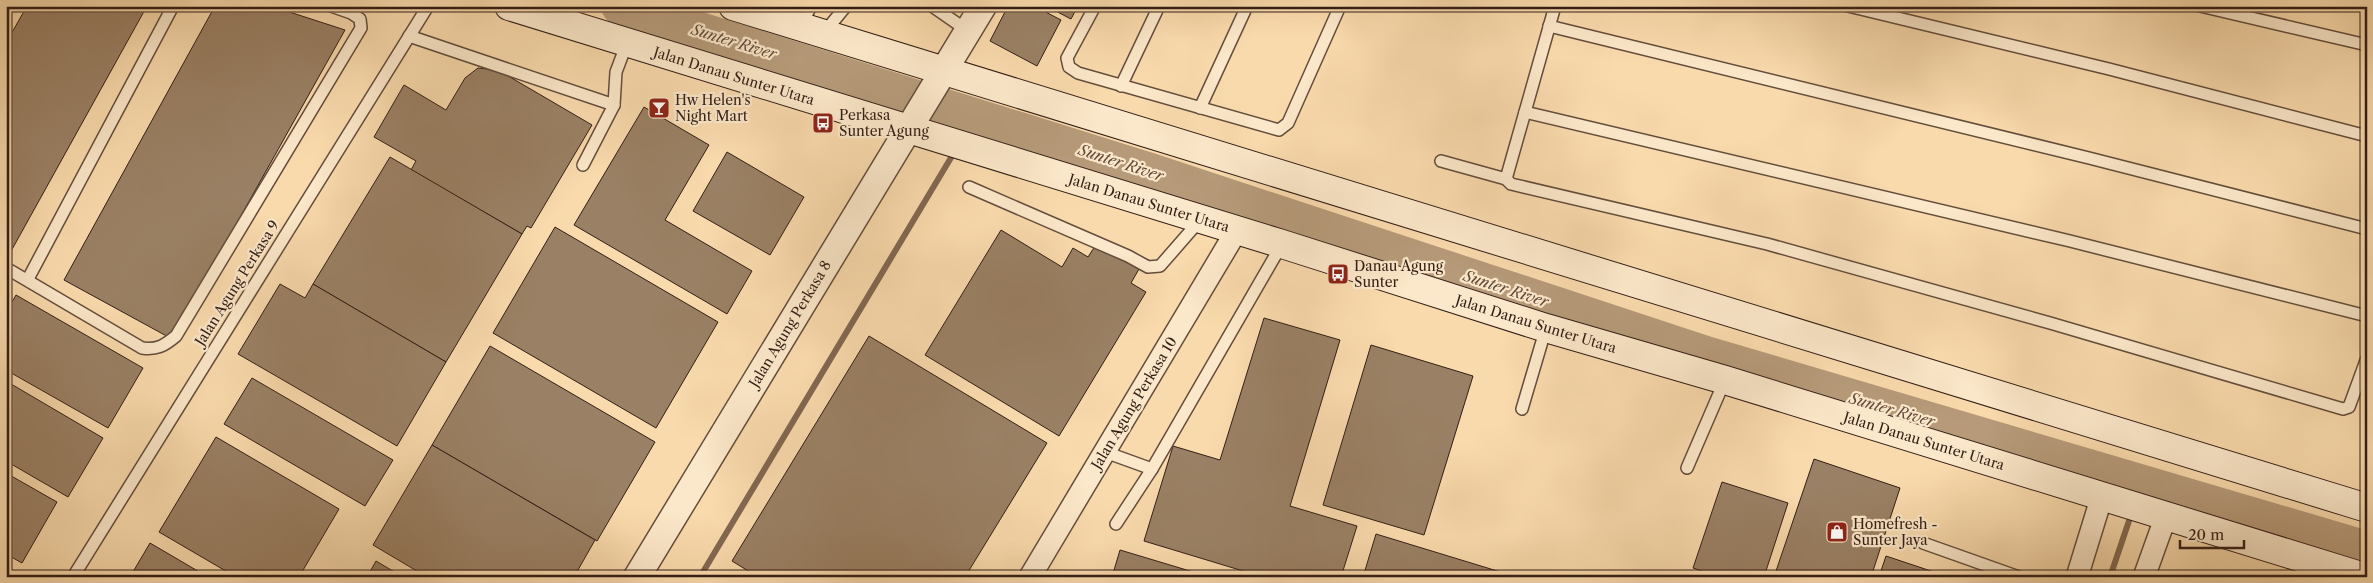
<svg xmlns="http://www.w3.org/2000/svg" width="2373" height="583" font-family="'Libre Caslon Text',serif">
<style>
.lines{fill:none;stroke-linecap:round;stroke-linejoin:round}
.stream{stroke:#826851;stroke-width:6}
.river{stroke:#b69a79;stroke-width:38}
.building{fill:#9a8064;stroke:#331e16}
.service-casing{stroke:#644d3c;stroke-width:14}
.minor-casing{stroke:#644d3c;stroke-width:24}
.tertiary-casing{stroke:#644d3c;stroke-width:29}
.secondary-casing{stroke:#331e16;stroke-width:30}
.service{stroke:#fbe7c9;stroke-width:11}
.minor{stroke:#fbe7c9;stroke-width:21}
.tertiary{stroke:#fbe7c9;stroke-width:26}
.secondary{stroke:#fbe7c9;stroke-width:28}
.labels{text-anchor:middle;stroke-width:4.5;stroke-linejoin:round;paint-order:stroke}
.street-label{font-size:14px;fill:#331e16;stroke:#fbe7c9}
.poi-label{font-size:14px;fill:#331e16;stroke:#fbe7c9;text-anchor:start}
.water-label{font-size:15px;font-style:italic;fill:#614939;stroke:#fbe7c9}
</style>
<rect width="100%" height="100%" fill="#f9daac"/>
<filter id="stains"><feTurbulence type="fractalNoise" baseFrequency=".004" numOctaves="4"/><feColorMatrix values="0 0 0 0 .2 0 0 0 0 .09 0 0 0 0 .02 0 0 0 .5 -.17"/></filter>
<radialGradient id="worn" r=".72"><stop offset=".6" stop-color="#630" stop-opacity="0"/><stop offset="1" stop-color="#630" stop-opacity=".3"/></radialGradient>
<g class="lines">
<g class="stream">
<path d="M962 138 975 117"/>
<path d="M2136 500 2141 483"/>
<path d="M700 577 955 151"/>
<path d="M2110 577 2132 512"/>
</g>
<path class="river" d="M620 6 1150 172 1709 356 2367 550"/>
</g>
<g class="building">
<path d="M27 6H147L10 253 6 251V43Z"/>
<path d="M215 6H271L345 30 172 339 64 280Z"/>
<path d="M1008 6H1034L1061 20 1037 66 990 41Z"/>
<path d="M1046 6H1078L1071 19Z"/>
<path d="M478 68 498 70 592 125 531 228 527 226 522 234 411 170 416 161 374 137 404 85 446 110 465 78Z"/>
<path d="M644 107 709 145 665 220 752 271 727 314 574 225Z"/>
<path d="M727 152 804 197 770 255 693 211Z"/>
<path d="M390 157 522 234 446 362 313 284Z"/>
<path d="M555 227 718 322 656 428 493 333Z"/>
<path d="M1001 230 1062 267 1073 248 1088 257 1097 243 1139 269 1131 283 1146 292 1059 436 925 355Z"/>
<path d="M280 284 305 298 313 284 446 362 397 446 238 354Z"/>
<path d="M16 295 143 368 108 428 6 370V312Z"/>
<path d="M1264 318 1340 340 1290 506 1357 526 1341 577H1263L1144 541 1173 446 1220 460Z"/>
<path d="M869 336 1047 443 965 577H758L732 561Z"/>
<path d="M1371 345 1473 376 1424 535 1323 505Z"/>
<path d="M490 346 655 442 597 541 432 445Z"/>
<path d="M252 378 393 460 365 506 224 424Z"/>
<path d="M6 381 103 438 68 497 6 461Z"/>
<path d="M216 437 339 509 299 577H236L159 532Z"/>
<path d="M432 445 595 540 574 577H427L373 545Z"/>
<path d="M1814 459 1900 488 1871 577H1774Z"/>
<path d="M6 473 57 502 22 563 6 554Z"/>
<path d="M1722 482 1788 503 1764 577H1719L1693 568Z"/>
<path d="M1376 534 1517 577H1363Z"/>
<path d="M150 543 208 577H130Z"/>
<path d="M1120 550 1210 577H1112Z"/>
<path d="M1886 556 1949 577H1879Z"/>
<path d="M376 561 403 577H367Z"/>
</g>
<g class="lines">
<g class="service-casing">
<g id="service">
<path d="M932 6 968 31"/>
<path d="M1095 6 1067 58 1069 67 1078 73 1279 130 1288 123 1340 6"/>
<path d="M1848 6 2109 69 2367 136"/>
<path d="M2200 6 2367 45"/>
<path d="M1549 26 2089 158 2367 229"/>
<path d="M800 27 811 6"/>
<path d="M823 34 846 6"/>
<path d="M409 36 614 105"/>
<path d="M1121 86 1159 6"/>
<path d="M1200 108 1247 6"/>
<path d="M1525 112 2070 241 2367 316"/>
<path d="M1441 161 1506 179 1511 184 1767 244 2050 323 2343 409 2349 407 2367 358"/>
<path d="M583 165 614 105 616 72 627 43"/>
<path d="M1506 179 1555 6"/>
<path d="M969 187 1128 256 1148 267 1160 266 1201 219"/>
<path d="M6 268 142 348C157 350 164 346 176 336L361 28 360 19 351 13 331 6"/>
<path d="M28 279 173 6"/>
<path d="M1522 409 1546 328"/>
<path d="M1105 452 1152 469"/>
<path d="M1687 468 1725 380"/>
<path d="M1116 524 1152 469 1282 244"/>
<path d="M1923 543 2019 577"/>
<path d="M73 577 428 6"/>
</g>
</g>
<g class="minor-casing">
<g id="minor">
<path d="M1030 577 1237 230"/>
<path d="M2077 577 2102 496"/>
<path d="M2144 577 2166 516"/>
</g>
</g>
<g class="tertiary-casing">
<path id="tertiary" d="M637 577 983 6"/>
</g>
<g class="secondary-casing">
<g id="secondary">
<path d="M509 6 1282 244 1546 328 1725 380 2364 577"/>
<path d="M733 6 2367 508"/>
</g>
</g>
<use href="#service" class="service"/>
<use href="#minor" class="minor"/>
<use href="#tertiary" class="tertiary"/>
<use href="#secondary" class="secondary"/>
</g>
<defs>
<g id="bar-square" transform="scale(1.125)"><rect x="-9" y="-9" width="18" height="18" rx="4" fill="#8f2418" stroke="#fbe7c9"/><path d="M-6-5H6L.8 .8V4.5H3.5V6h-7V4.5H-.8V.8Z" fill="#fff"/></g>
<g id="bus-square" transform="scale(1.125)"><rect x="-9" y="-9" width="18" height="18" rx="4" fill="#8f2418" stroke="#fbe7c9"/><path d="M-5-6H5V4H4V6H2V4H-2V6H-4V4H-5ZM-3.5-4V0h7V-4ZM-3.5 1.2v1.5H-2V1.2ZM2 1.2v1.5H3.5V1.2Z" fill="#fff"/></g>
<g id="shop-square" transform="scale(1.125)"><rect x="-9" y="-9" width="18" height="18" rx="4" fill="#8f2418" stroke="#fbe7c9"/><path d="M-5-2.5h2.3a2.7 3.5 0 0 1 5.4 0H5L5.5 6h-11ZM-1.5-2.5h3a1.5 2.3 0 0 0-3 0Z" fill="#fff"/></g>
</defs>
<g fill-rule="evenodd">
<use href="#bar-square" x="659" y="108"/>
<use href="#bus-square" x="823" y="123"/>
<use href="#bus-square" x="1338" y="274"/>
<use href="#shop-square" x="1837" y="532"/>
</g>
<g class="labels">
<g class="street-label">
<text transform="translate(734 76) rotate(17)" y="5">Jalan Danau Sunter Utara</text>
<text transform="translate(1149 203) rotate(17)" y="5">Jalan Danau Sunter Utara</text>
<text transform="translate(237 283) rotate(-58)" y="5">Jalan Agung Perkasa 9</text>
<text transform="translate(790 324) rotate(-59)" y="5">Jalan Agung Perkasa 8</text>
<text transform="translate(1536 324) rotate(17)" y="5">Jalan Danau Sunter Utara</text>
<text transform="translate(1134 403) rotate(-59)" y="5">Jalan Agung Perkasa 10</text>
<text transform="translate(1924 441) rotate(17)" y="5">Jalan Danau Sunter Utara</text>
</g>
<g class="poi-label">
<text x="675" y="105">Hw Helen's<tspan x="675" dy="16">Night Mart</tspan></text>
<text x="839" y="120">Perkasa<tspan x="839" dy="16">Sunter Agung</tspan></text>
<text x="1354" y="271">Danau Agung<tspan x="1354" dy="16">Sunter</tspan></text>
<text x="1853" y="529">Homefresh -<tspan x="1853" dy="16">Sunter Jaya</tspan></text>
</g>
<g class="water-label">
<text transform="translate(734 42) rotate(17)" y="5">Sunter River</text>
<text transform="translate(1121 163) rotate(18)" y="5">Sunter River</text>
<text transform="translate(1506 289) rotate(18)" y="5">Sunter River</text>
<text transform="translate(1892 410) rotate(16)" y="5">Sunter River</text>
</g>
</g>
<rect width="2373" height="583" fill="none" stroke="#f9daac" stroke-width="25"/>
<rect x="8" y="8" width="2358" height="568" fill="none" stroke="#331e16" stroke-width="2.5"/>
<rect x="12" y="12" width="2348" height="558" fill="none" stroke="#331e16"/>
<path d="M2180 540v8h64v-8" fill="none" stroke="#331e16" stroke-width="2.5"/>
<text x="2188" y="540" font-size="15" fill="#331e16" stroke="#fbe7c9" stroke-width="4" paint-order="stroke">20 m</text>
<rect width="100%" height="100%" filter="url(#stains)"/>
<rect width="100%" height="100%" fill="url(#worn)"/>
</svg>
